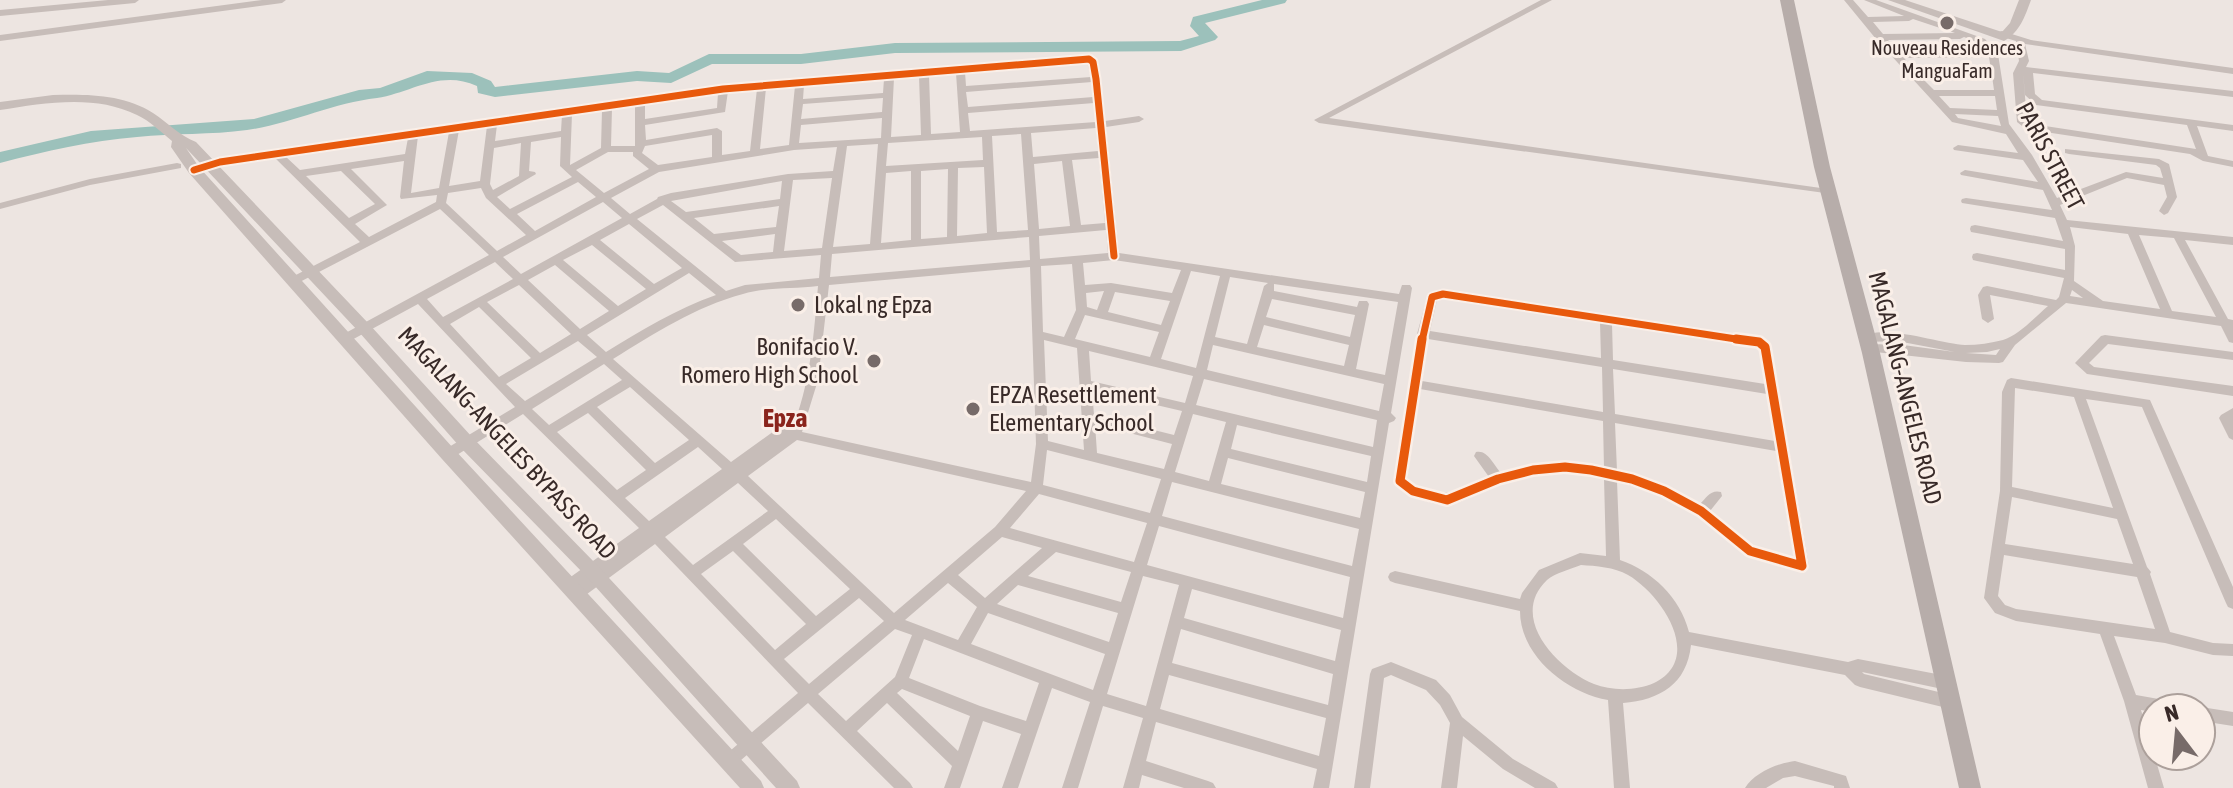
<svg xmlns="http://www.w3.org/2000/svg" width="2233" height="788" font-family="'Asap Condensed',sans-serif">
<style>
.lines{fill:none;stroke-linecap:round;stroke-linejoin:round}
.river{fill:#9cc1bb;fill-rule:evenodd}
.minor{fill:#c7bdb9;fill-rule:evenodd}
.tertiary{fill:#c7bdb9;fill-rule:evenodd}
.secondary{fill:#b7adaa;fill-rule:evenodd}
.cycleway-far1-casing{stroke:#faefe8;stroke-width:11}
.cycleway-casing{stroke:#faefe8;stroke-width:14}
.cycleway-far1{stroke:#e8590c;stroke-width:7}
.cycleway{stroke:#e8590c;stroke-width:9}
.poi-dot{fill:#776b69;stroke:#faefe8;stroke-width:3}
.labels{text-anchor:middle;stroke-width:6;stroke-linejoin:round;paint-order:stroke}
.far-poi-label{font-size:20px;fill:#382a28;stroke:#faefe8}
.street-label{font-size:24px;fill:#382a28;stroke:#faefe8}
.poi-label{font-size:24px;fill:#382a28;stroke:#faefe8;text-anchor:start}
.neighbourhood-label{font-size:26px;font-weight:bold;fill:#8b251c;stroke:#faefe8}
</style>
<rect width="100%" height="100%" fill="#ede5e1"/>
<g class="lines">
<path class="river" d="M1262 0H1287L1285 3 1205 23 1218 37 1215 40 1181 51 895 53 801 64H712L671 83 637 81 495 97 478 93 477 86C440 69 411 93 377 98 332 103 291 124 247 130 211 135 174 133 137 137 90 141 46 151 0 163V152L91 131 254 119 359 90 380 88 427 71 472 73 491 81 495 87 637 71 669 73 709 54H801L895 43 1180 41 1199 36 1190 26 1193 17Z"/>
<g class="minor">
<path d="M108 0H139L135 3 0 16V10Z"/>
<path d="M262 0H286L282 3 0 41V35Z"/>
<path d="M1541 0H1552L1329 118 1828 189 1832 190 1833 192 1832 194 1319 123 1314 120Z"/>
<path d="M1844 0H1853L1868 17 1904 16 1864 0H1876L1985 39 1998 54 2009 124 2032 155 2057 198 2126 172 2163 178 2160 168 2156 165 2069 154 2065 153V149L2159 159 2169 164 2177 197 2168 213 2164 215 2159 211 2167 197 2164 185 2127 178 2060 205 2067 220 2233 237V245L2185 240 2228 319 2233 320V343L2229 342 2221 326 2066 303 2015 345 2003 362 1999 363 1966 362 1866 351 1864 348 1866 345 1870 344 1903 345 1955 352 1897 341 1867 342 1861 338C1880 322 1941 344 1965 345 1978 345 1991 343 2003 340 2019 335 2035 317 2048 306L1990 295 1994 319 1988 323 1982 319 1978 295 1983 287 1987 286 2056 300 2059 297 2064 278 1977 261 1973 260 1972 257 1973 254 1977 253 2065 270V249L1971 232 1970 229 1971 226 1975 225 2063 241 2055 218 1962 203 1961 201 1962 199 1966 198 2052 210 2043 190 1961 175 1960 173 1965 170 2038 182 2023 160 1954 150 1953 148 1958 145 2018 153 2006 134 1952 122 1876 39ZM1913 19 1955 33 1883 34 1873 22 1909 21ZM1964 37 1979 43 1986 51 1900 52 1888 40 1960 39ZM1989 57 1991 70 1917 72 1904 58ZM1992 76 1994 90H1934L1922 78ZM1939 96H1995L1997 110 1950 108ZM1955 114 1998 116 2001 126 1958 118ZM2070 227 2128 234 2160 309 2103 301 2074 281 2075 246ZM2139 235 2174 238 2216 317 2172 311ZM2072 290 2083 298 2070 296ZM2000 349 1996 355 1966 353 1987 352Z"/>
<path d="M2002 31 2031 40 2233 68V74L2025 44 2029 61 2026 67 2233 91V97L2033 73 2035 94 2042 100 2233 125V131L2197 126 2208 156 2233 161V167L2203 161 2190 154 2026 129 2017 122 2013 73 2019 61 2016 41 1999 36V32ZM2023 72 2025 95 2036 105 2187 125 2196 149 2032 124 2027 121Z"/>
<path d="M1089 56 1098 62 1105 121 1139 116 1144 119 1139 122 1106 127 1119 253 1399 294 1402 285H1410L1412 288 1391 413 1396 418 1394 421 1389 423 1329 788H1313L1317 769 1156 722 1146 761 1208 781 1213 783 1216 788H1184L1142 775 1139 788H1123L1143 718 1103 706 1078 788H1062L1090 702 1052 688 1018 788H1002L1021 734 983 721 960 788H944L952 766 887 703 857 731 910 783 913 788H894L808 703 734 766 729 768 724 766 721 761 724 756 798 693 655 544 583 597 578 599 573 597 571 593 573 590 565 589 563 585 565 581 639 528 523 414 452 458H444L442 454 444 450 515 407 418 304 348 342 344 343 338 339 340 336 489 255 440 209 294 285 290 284 288 281 290 278 360 242 274 157 221 165 194 173 189 170 190 168 220 159 723 86 758 83 762 81 766 83 800 78 804 80 924 68ZM1087 62 1091 77 966 86 965 72ZM956 73 960 132 931 134 929 75ZM919 76 921 135 891 137 894 78ZM884 79 883 93 803 99 804 85ZM1092 82 1093 97 968 107 966 92ZM795 86 789 145 760 149 766 88ZM757 89 750 151 722 155V131L717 128 646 140 645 125 725 112 728 91ZM718 93 717 108 645 119V103ZM883 98 882 112 801 119 803 104ZM1094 103 1096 122 970 131 968 113ZM635 105V146H611L612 108ZM602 110 601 148 570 165 572 114ZM562 115 561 131 495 141 497 125ZM882 118 881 138 799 143 801 125ZM487 126 480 181 449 186 459 130ZM1096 128 1098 151 1033 157 1031 133ZM449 132 439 188 411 193 418 136ZM1021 134 1028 230 997 232 992 136ZM712 135V157L658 165 642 153 645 146ZM561 137 560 166 572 177 510 209 497 197 536 174 535 172 529 171 531 142ZM982 137 983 160 886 166 888 143ZM408 138 405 154 300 170 285 156ZM521 143 519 176 493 190 490 184 494 148ZM878 144 870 244 833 247 847 146ZM837 147 833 171 788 174 671 193 658 197 657 199 630 214 611 198 659 172 794 150ZM608 152H633V156L649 169 604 193 576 170ZM1099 158 1105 223 1081 225 1072 160ZM404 161 400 197 401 199 437 195 436 202 369 237 355 224 387 205 351 169ZM1062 161 1070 226 1039 229 1034 164ZM984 167 987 233 957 236 958 168ZM948 169 947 237 921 239V171ZM341 171 375 204 349 218 306 176ZM911 171V240L881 243 886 173ZM832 178 822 248 784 251 793 180ZM782 181 780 199 686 212 671 201ZM578 182 596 197 535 231 517 214ZM481 188 486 198 526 235 497 251 446 203 448 193ZM603 202 622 218 521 274 503 257ZM663 205 735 262 821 255 819 278 745 285 726 291 637 219ZM779 206 776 227 714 234 694 218ZM629 224 682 268 654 284 600 240ZM1106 230 1108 253 1040 259 1039 236ZM775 234 773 252 741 255 722 241ZM1029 237 1030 260 830 277 832 254ZM592 245 646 289 618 306 563 260ZM1114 260 1181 270 1172 293 1111 283 1085 285 1083 263ZM495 262 513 279 443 317 427 299ZM1072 264 1076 310 1064 337 1043 332 1041 266ZM555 265 609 311 580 329 528 280ZM1030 267 1036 444 1031 482 802 432 818 380 829 285ZM1191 271 1220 276 1196 368 1161 359ZM689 273 716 295C676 309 642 330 606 352L587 335ZM1230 277 1268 283 1264 286 1247 344 1215 337ZM1274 284 1398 302 1385 375 1356 369 1369 304 1367 301H1359L1357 307 1274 291ZM519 285 571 334 540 353 487 302ZM818 286C814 332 811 378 795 421L788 422 781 426 731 462 613 359C655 333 695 307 743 294 766 287 794 289 818 286ZM1104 291 1097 310 1087 307 1086 293ZM1115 292 1170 301 1161 325 1108 312ZM1272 299 1355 315 1350 337 1266 317ZM479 307 531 358 499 377 450 324ZM1085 315 1159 332 1150 357 1075 339ZM1264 325 1349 345 1344 366 1257 347ZM1044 340 1077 348 1084 450 1048 441ZM578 341 597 357 525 401 506 384ZM1213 345 1384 384 1379 411 1207 370ZM1089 351 1193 376 1185 403 1091 381ZM604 364 622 380 549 425 532 409ZM1204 379 1377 420 1373 447 1196 405ZM630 387 689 440 655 463 597 407ZM1092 390 1182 411 1174 435 1094 415ZM588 413 646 470 617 490 557 432ZM1193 414 1226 422 1209 481 1175 472ZM1095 424 1172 444 1164 469 1097 453ZM1237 425 1371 456 1367 482 1231 449ZM797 440 1026 491 995 527 894 613 748 476ZM698 447 722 469 649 521 625 498ZM1047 450 1161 479 1150 513 1043 485ZM1228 458 1365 492 1360 518 1221 484ZM1172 482 1359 529 1352 566 1162 516ZM738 483 768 511 693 565 665 537ZM1039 494 1147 523 1134 562 1010 528ZM776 519 850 589 816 616 743 544ZM1159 526 1350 577 1343 618 1147 565ZM1002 537 1042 548 985 598 958 575ZM733 551 806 624 775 650 701 574ZM1056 552 1131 572 1121 602 1028 576ZM1143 576 1179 585 1146 706 1107 694ZM948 583 977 607 958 640 905 620ZM1018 585 1118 613 1109 642 997 604ZM1192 589 1341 630 1335 661 1184 618ZM859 598 884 621 809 684 784 659ZM988 613 1105 654 1093 690 971 644ZM895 629 912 635 895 677 846 721 818 694ZM1181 629 1333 674 1328 705 1172 663ZM924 639 1039 683 1026 721 980 706 909 678ZM1169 675 1326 718 1319 756 1160 709ZM902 689 970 716 958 751 897 693Z"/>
<path d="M177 163 181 164V168L90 185 0 209V203L90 179Z"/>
<path d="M1443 290 1763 339 1771 347 1809 566 1807 570 1802 572 1745 555 1696 515 1659 495 1617 481 1620 560C1652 571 1680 597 1689 632L1848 662 1858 659 1947 676 1952 678 1954 683 1952 688 1947 690 1862 672 1864 674 1951 695 1956 697 1958 702 1956 707 1951 709 1860 687 1855 685 1845 675 1691 645C1687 684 1660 700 1623 703L1630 788H1614L1608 700C1567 693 1520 656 1520 611L1395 583 1390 581 1388 577 1390 573 1395 571 1520 599 1522 593 1539 570 1580 553 1606 556 1604 478C1568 470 1530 471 1495 486 1482 491 1462 503 1449 505 1434 507 1402 493 1394 481L1417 334 1428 294ZM1443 298 1600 322 1601 358 1430 331 1437 300ZM1612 324 1756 346 1760 349 1765 384 1613 360ZM1428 339 1602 367 1603 412 1422 381ZM1613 369 1767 394 1775 441 1615 414ZM1420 389 1603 421 1604 468C1566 459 1538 464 1501 473 1494 465 1487 449 1476 452L1474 456 1489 477C1457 490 1439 504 1407 479ZM1615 423 1776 451 1794 558 1754 547 1710 511 1722 496 1721 492C1711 489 1706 498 1700 504 1673 490 1647 477 1617 471ZM1581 565C1596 566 1614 567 1628 575 1661 594 1705 658 1654 683 1636 691 1612 691 1594 684 1557 669 1508 617 1547 580 1555 573 1571 569 1581 565Z"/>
<path d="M2105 335 2233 352V360L2108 344 2089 363 2094 367 2233 386V396L2087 374 2075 363 2101 336Z"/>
<path d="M2011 378 2150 400 2233 587V609L2228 607 2226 603 2142 407 2086 399 2147 567 2151 572 2150 574 2170 632 2213 643 2233 644V656L2213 655 2165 643 2114 636 2136 695 2170 701 2175 703 2177 708H2153V712L2141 710 2164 788H2148L2124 701 2100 634 2016 621 1995 613 1984 598 2000 491 2002 392 2007 380ZM2015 388 2074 397 2113 508 2012 487ZM2012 497 2117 519 2133 564 2005 544ZM2004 555 2137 577 2155 629 2016 609 2005 605 1998 596Z"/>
<path d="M2233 408V440L2229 438 2219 418 2221 415Z"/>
<path d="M1391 662 1436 680 1450 695 1462 717 1513 759 1555 783 1558 788H1535L1503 769 1463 736 1457 788H1441L1450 723 1440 705 1426 690 1391 675 1384 678 1370 788H1354L1370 674 1372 669Z"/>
<path d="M2201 707 2233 712V726L2201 721V708H2199Z"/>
<path d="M1795 761 1846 776 1850 788H1834V786L1795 776 1783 778 1766 788H1745C1754 773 1778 763 1795 761Z"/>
</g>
<g class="tertiary">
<path d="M1888 0H1905L2002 32 2010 23 2019 0H2031C2025 16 2020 32 2004 41Z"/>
<path d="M53 95C86 94 124 94 153 113 168 123 179 135 196 142L369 324 472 437 597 565 797 781 800 788H776L585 575 460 447 359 332 186 148 199 167 454 449 761 781 764 788H740L442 459 189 173 171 147 172 141C161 132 150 121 137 115 95 94 44 103 0 110V102Z"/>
</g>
<path class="secondary" d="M1780 0H1794L1830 167 1880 353 1981 788H1959L1862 353 1814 167Z"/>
<g class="cycleway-far1-casing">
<g id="cycleway-far1">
<path d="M194 170 220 162 723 89 1089 59 1093 62 1096 79 1114 256"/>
<path d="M1422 341 1432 297 1443 294 1749 341"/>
</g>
</g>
<g class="cycleway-casing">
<path id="cycleway" d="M1422 339 1400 481 1413 491 1447 500 1498 479 1533 470 1565 467 1591 470 1632 479 1664 491 1701 511 1750 551 1802 566 1765 347 1759 342 1736 339"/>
</g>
<use href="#cycleway-far1" class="cycleway-far1"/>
<use href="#cycleway" class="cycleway"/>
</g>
<g class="poi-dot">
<circle cx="1947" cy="23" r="8"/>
<circle cx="798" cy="305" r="8"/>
<circle cx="874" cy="361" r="8"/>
<circle cx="973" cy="409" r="8"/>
</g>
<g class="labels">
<g class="far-poi-label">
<text x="1947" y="55">Nouveau Residences<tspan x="1947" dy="23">ManguaFam</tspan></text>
</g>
<g class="street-label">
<text transform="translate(2050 156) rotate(62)" y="8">PARIS STREET</text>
<text transform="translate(1905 388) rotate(76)" y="8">MAGALANG-ANGELES ROAD</text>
<text transform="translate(507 443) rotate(47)" y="8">MAGALANG-ANGELES BYPASS ROAD</text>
</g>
<g class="poi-label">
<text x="814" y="313">Lokal ng Epza</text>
<text x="858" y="355" text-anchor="end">Bonifacio V.<tspan x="858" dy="28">Romero High School</tspan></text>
<text x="989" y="403">EPZA Resettlement<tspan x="989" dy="28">Elementary School</tspan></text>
</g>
<g class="neighbourhood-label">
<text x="785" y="427">Epza</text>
</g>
</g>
<g transform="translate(2177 732) rotate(344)"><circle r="38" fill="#faefe8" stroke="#aca09b" stroke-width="2"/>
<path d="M0-6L14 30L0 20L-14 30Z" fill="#776b69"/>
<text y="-12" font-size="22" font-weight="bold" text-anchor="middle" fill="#382a28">N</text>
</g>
</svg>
